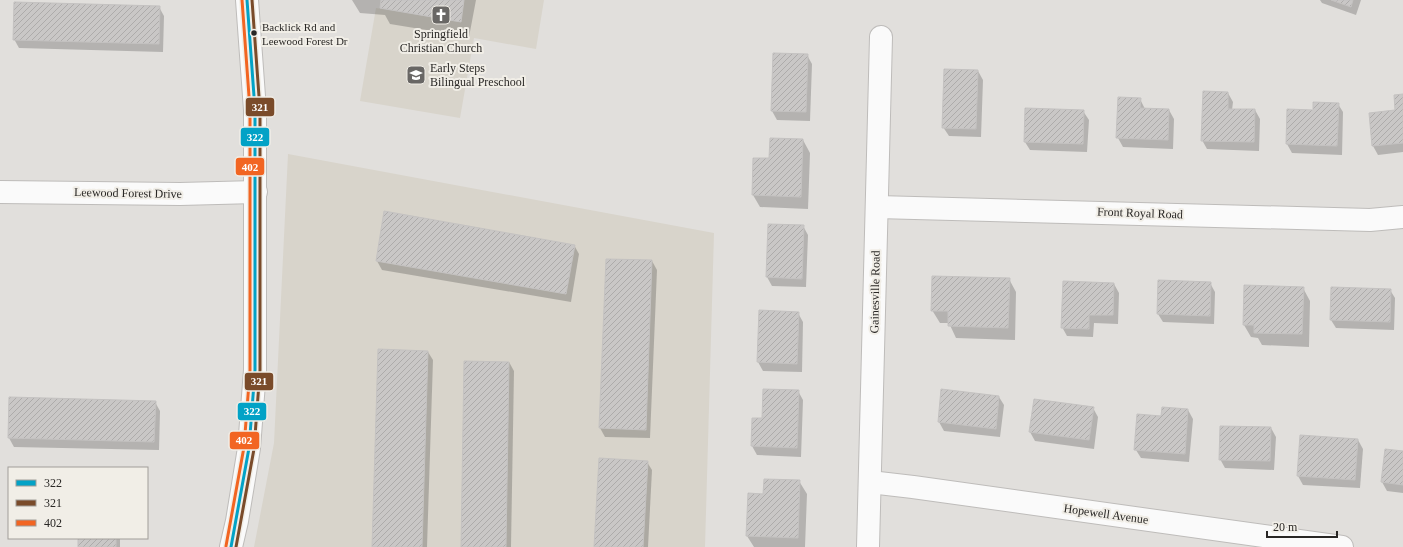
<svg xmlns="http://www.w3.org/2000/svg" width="1403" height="547" font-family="'Times New Roman',serif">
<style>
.built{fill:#d8d4cb}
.shadow{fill:#0003}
.building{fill:url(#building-hatch);stroke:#c4c2c1}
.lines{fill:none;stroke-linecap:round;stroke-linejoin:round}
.minor-casing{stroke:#bebcba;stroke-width:24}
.major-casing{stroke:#bebcba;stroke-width:24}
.minor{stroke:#fafafa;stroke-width:22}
.major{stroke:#fafafa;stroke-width:22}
.bus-1-casing{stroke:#f1eee7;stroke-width:6}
.bus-2-casing{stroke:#f1eee7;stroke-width:6}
.bus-3-casing{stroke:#f1eee7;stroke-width:6}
.bus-1{stroke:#02a2c6;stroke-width:3}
.bus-2{stroke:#7a4b2a;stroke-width:3}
.bus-3{stroke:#f26522;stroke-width:3}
.bus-dot{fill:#292725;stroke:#f1eee7;stroke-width:1.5}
.labels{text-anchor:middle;stroke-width:4;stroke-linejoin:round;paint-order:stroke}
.bus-label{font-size:11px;fill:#292725;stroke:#f1eee7;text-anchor:start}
.poi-label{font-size:12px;fill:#292725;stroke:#f1eee7}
.street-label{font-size:12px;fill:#292725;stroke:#f1eee7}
.line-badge{stroke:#f1eee7;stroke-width:1.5}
.badge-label{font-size:11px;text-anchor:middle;font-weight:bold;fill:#fff}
</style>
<defs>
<pattern id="building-hatch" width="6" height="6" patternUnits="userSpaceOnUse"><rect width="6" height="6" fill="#c9c7c6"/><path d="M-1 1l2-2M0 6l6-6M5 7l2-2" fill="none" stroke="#adabaa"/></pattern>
</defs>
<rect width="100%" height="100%" fill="#e1dfdc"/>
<g class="built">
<path d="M464 0H544L536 49 474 38 460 118 360 101 376 8 460 22Z"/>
<path d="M288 154 714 233 705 547H254L274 443Z"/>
</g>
<g class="shadow">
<path d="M352 0H476L469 37 390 24 385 15 360 13Z"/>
<path d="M1320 0H1361L1356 15 1322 3Z"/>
<path d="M159 7 164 16 163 52 19 48 14 39Z"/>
<path d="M807 55 812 64 810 121 777 120 772 111Z"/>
<path d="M978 71 983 80 981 137 949 136 943 127Z"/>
<path d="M1228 93 1233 102 1232 110H1255L1260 119 1259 151 1207 149 1202 140Z"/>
<path d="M1403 95V152L1378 155 1373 146 1396 111Z"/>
<path d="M1119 98 1140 99 1145 109 1169 110 1174 119 1173 149 1123 147 1118 138Z"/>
<path d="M1338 104 1343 112 1342 155 1292 153 1287 144 1288 110 1314 111Z"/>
<path d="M1083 111 1089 120 1087 152 1030 150 1025 142Z"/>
<path d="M803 140 810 153 808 209 760 207 753 195 770 159Z"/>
<path d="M803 226 808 235 806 287 772 286 767 277Z"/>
<path d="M574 245 579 254 571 302 382 270 377 261Z"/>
<path d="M652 261 657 270 650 438 605 437 600 428Z"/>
<path d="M1009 279 1016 292 1015 340 956 338 949 323H940L932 310Z"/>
<path d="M1210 283 1215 292 1214 324 1163 322 1158 314Z"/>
<path d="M1114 284 1119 293 1118 324 1094 323 1093 337 1067 336 1062 327Z"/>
<path d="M1303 288 1310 301 1309 347 1262 345 1258 338 1251 337 1244 325Z"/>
<path d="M1390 290 1395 298 1394 330 1336 328 1331 320Z"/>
<path d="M760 311 798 313 803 322 802 372 763 371 758 362Z"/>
<path d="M428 352 433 360 427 547H373Z"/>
<path d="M509 362 514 371 511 547H462Z"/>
<path d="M798 391 803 400 801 457 757 455 752 446 753 419 763 420Z"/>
<path d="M999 397 1004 405 1000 437 944 431 939 422Z"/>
<path d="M155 402 160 411 159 450 14 447 9 438Z"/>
<path d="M1093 408 1098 417 1094 449 1035 441 1030 432Z"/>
<path d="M1188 410 1193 419 1189 462 1141 458 1136 450Z"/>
<path d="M1271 428 1276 437 1274 470 1225 468 1220 459Z"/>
<path d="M1358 440 1363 449 1360 488 1303 485 1298 476Z"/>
<path d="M1403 452V493L1387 491 1382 482Z"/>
<path d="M647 462 652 470 648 547H595Z"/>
<path d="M799 481 807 494 805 547H754L747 536 749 494 764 495Z"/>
<rect x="79" y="538" width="41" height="9"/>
</g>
<g class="building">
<path d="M381 0H464L461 22 380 8Z"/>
<path d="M1331 0H1353L1351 7Z"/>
<path d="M14 2 160 6 159 44 13 40Z"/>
<path d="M773 53 808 54 806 112 771 111Z"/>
<path d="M944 69 978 70 976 129 942 128Z"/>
<path d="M1203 91 1228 92V109H1255L1254 142 1201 141Z"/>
<path d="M1403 94V143L1372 146 1369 113 1395 110 1394 95Z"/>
<path d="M1118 97 1141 98 1140 108 1169 109 1168 140 1116 138Z"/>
<path d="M1313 102 1339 103 1337 146 1286 144 1287 109 1313 110Z"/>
<path d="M1025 108 1084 110 1083 144 1024 142Z"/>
<path d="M770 138 803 139 801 197 752 195 753 158H769Z"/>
<path d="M384 211 575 245 566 294 376 261Z"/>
<path d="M768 224 804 225 802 279 766 277Z"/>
<path d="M606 259 652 260 646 430 599 428Z"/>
<path d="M932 276 1010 278 1008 328 948 326V311H931Z"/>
<path d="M1158 280 1211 282 1210 316 1157 314Z"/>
<path d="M1063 281 1114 283 1113 315H1089V329L1061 328Z"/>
<path d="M1244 285 1304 287 1302 334 1254 333V325H1243Z"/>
<path d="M1331 287 1391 289 1390 322 1330 320Z"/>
<path d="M759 310 799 312 797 364 757 362Z"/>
<path d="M378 349 428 351 422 547H372Z"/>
<path d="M464 361 509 362 506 547H461Z"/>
<path d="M763 389 799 390 797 448 751 446 752 418H762Z"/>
<path d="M941 389 999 396 996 429 938 422Z"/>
<path d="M9 397 156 401 154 442 8 438Z"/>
<path d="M1034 399 1094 407 1089 440 1029 432Z"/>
<path d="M1162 407 1188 409 1185 454 1134 450 1137 414 1161 416Z"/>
<path d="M1220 426 1271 427 1270 461 1219 460Z"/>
<path d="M1300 435 1358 439 1355 480 1297 476Z"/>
<path d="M1385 449 1403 451V485L1381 482Z"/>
<path d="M599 458 648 461 643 547H594Z"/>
<path d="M764 479 800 480 798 538 746 536 748 493 763 494Z"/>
<rect x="78" y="538" width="38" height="9"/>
</g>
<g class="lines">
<g class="minor-casing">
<g id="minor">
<path d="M0 192 180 194 256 192"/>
<path d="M877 207 1370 220 1403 217"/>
<path d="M870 482 913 487 1342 547"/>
<path d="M868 547 881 37"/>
</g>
</g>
<g class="major-casing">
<path id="major" d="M231 547 237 521 249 448 255 370V110L247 0"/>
</g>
<use href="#minor" class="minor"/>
<use href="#major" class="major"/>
<g class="bus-1-casing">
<path id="bus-1" d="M231 547 249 448 255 370V110L247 0"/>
</g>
<g class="bus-2-casing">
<path id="bus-2" d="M236 547 254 449 260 370V110L252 0"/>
</g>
<g class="bus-3-casing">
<path id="bus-3" d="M226 546 244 447 250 370V110L242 0"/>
</g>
<use href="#bus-1" class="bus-1"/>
<use href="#bus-2" class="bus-2"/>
<use href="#bus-3" class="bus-3"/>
</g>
<defs>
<g id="church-square" transform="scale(1)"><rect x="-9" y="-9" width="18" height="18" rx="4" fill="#696765" stroke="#f1eee7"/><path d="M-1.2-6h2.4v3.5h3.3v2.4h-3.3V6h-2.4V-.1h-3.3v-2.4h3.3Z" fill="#fff"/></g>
<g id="school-square" transform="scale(1)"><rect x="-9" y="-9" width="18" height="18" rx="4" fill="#696765" stroke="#f1eee7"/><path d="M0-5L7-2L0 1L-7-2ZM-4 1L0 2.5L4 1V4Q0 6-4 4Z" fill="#fff"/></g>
</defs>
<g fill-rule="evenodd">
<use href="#church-square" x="441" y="15"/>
<use href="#school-square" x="416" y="75"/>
</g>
<circle class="bus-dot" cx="254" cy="33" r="3.5"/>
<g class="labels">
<g class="bus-label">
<text x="262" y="31">Backlick Rd and<tspan x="262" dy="14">Leewood Forest Dr</tspan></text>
</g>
<g class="poi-label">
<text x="441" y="38">Springfield<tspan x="441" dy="14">Christian Church</tspan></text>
<text x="430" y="72" text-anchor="start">Early Steps<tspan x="430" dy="14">Bilingual Preschool</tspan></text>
</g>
<g class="street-label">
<text transform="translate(128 193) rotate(1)" y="4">Leewood Forest Drive</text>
<text transform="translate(1140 213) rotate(2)" y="4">Front Royal Road</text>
<text transform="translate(875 292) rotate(-89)" y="4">Gainesville Road</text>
<text transform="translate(1106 514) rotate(8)" y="4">Hopewell Avenue</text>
</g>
</g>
<g class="line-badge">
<rect x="245" y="97" width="30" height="20" rx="4" fill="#7a4b2a"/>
<rect x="240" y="127" width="30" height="20" rx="4" fill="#02a2c6"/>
<rect x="235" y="157" width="30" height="19" rx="4" fill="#f26522"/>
<rect x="244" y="372" width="30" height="19" rx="4" fill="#7a4b2a"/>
<rect x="237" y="402" width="30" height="19" rx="4" fill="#02a2c6"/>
<rect x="229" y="431" width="31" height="19" rx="4" fill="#f26522"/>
</g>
<g class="badge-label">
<text x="260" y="111">321</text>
<text x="255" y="141">322</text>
<text x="250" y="171">402</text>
<text x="259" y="385">321</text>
<text x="252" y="415">322</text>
<text x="244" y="444">402</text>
</g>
<rect x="8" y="467" width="140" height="72" fill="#f1eee7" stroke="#a19e99"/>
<rect x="16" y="480" width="20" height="6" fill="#02a2c6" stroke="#a19e99"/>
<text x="44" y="487" font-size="12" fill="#292725">322</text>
<rect x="16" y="500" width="20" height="6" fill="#7a4b2a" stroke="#a19e99"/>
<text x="44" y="507" font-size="12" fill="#292725">321</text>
<rect x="16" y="520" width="20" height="6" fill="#f26522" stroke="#a19e99"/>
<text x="44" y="527" font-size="12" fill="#292725">402</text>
<path d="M1267 531v6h70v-6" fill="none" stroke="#292725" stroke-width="2"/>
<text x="1273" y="531" font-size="12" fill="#292725" stroke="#f1eee7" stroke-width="3" paint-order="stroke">20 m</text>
</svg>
